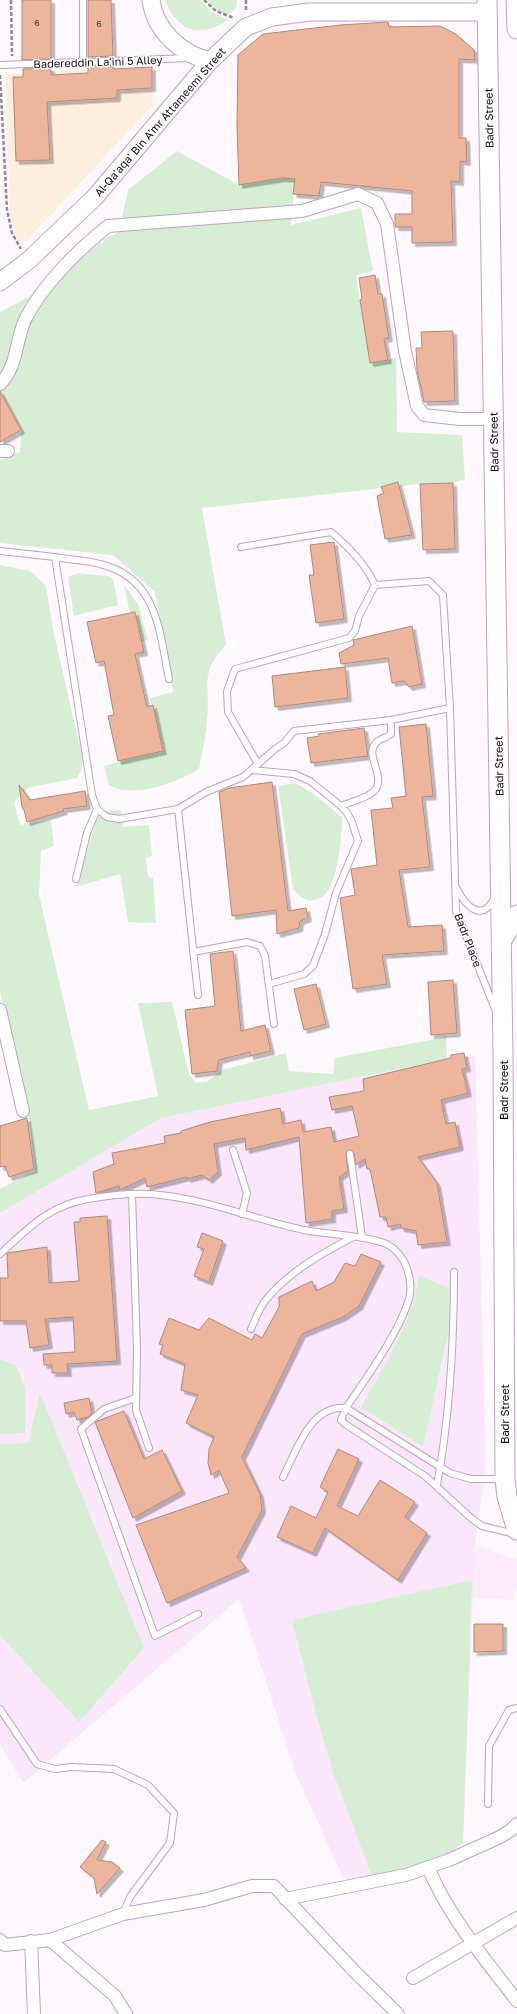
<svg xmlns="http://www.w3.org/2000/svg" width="517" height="2014" font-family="'Golos Text',sans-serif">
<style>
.commercial{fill:#feeafa}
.built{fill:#fbe7fc}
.education{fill:#feefdc}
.green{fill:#d6efd4}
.building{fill:#ecb59c;stroke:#ad8a7a;filter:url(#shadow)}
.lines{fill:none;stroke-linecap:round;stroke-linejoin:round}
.lane-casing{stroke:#bea3bf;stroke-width:8}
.street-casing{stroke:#bea3bf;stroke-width:14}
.secondary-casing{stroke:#bea3bf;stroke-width:19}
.primary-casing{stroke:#bea3bf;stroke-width:21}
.path{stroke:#908990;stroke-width:2.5;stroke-dasharray:4 2;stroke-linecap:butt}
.lane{stroke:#fff;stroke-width:6}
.street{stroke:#fff;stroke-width:12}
.secondary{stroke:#fff;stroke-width:17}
.primary{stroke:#fff;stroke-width:19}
.labels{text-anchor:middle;stroke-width:3;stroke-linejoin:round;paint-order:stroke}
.number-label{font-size:9px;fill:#4b3638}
.street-label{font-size:11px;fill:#150c16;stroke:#fff}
</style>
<defs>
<filter id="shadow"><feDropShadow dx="3.5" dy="3.5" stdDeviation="0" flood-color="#0004"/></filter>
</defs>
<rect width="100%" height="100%" fill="#fff9ff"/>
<path class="commercial" d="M475 1545 517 1560V1583L514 1600 471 1598Z"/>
<path class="built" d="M475 1056 486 1464 475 1545 463 1844 430 1863 345 1882 296 1774 239 1599 23 1783 0 1744V1212L47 1180 161 1118 431 1061Z"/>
<path class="education" d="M122 69 123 89 152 88 153 105 26 241H18L10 214 5 74Z"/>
<g class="green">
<path d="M165 0H202C208 10 218 16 228 20 200 38 178 33 165 0Z"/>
<path d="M207 0H237L236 9 226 15 218 11Z"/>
<path d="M177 151 239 185 282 178 295 179 291 225 361 208 373 271 356 275 370 363 388 360 396 357 397 432 462 435 465 479 453 483 420 484 202 508 226 645C198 675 211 685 207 720 206 736 202 753 199 769 177 782 149 793 123 790 119 790 113 787 109 785L104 766 159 750 150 698 173 692 155 592 113 555 0 543V460L20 452 21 431 1 391C4 388 9 384 12 380 18 371 24 337 28 324 38 299 78 261 99 243L103 244 104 239 119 232 128 190Z"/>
<path d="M32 295 15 328 8 361 0 377V312Z"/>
<path d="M0 565 30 571 46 586 54 634 83 760 81 771 77 778 28 788 14 802 20 825 51 820 54 846 41 851 39 895 89 1110 158 1096 138 1003 172 1002 189 1074 196 1083 207 1082 222 1070 286 1053 289 1071 333 1074 335 1058 446 1037 447 1059 161 1118 0 1213V1189L35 1171 30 1124 0 991Z"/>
<path d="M78 573 107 576 113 579 118 605 74 616 68 577Z"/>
<path d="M124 585 138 604 148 640 136 643Z"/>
<path d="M295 783 310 791 342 817C342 835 338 887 322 897 318 899 313 900 310 901L299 896 293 889 278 786Z"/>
<path d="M121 810 123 827 149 825 152 856 146 858 148 876 153 878 156 923 128 922 120 874 76 887 99 811Z"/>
<path d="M419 1275 457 1292 423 1447 361 1407C384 1365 413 1323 419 1275Z"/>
<path d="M0 1359 16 1365 25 1388V1433L0 1434Z"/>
<path d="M40 1393 144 1648 79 1722 0 1635V1444L28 1443Z"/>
<path d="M472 1580 463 1844 430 1863 372 1876 334 1775 315 1711 292 1620Z"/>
</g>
<g class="building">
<path d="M22 0H51V59L22 60Z"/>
<path d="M88 0H111L113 56 88 57Z"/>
<path d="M388 22 389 27 440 26 456 34 474 50 475 60 459 59V138H466L467 162 460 161V182L451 181 453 242 412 243V227H395V214H412V191L321 182 319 196 293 194 295 179 282 178 239 185 237 125 238 55 263 34 340 25Z"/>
<path d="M113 65V69L152 67V88L117 90V98L47 102 50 160 16 161 13 77H23V69L51 68V75L88 73V66Z"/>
<path d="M375 275 378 294H382L389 338 384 339 388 360 370 363 360 300 362 299 359 278Z"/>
<path d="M453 331 455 401 424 402 417 370 416 348H422L421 332Z"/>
<path d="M0 391 21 430 0 442Z"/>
<path d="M398 482 412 535 385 539 377 496 384 493 381 487Z"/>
<path d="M453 483 455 549 423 550 420 484Z"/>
<path d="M334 542 344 619 316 623 309 575H314L310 545Z"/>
<path d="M135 612 144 652 135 654 147 707 153 705 163 751 118 761 108 716 114 715 104 661 96 663 87 622Z"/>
<path d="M412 626 422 684 409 687 404 681 392 683 388 658 341 664 339 653 354 645 353 640Z"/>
<path d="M345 667 348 698 275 707 272 676Z"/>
<path d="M426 724 433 796 422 797 430 867 399 870 408 927 442 925 444 951 382 955 387 984 353 989 340 898 355 895 351 869 377 865 371 810 393 808 391 798 406 796 399 727Z"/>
<path d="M364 728 368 756 311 763 307 738 319 736 318 734Z"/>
<path d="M272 782 288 911 306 908 308 918 300 921 299 928 277 934 276 910 232 916 219 792 229 788Z"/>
<path d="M19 785 30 800 85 791 87 806 63 809 64 811 27 822 24 810 22 807Z"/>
<path d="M233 951 241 1031 265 1025 271 1051 250 1056V1052L219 1060 217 1071 192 1074 185 1010 215 1006 210 954Z"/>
<path d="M453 980 457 1033 431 1035 428 982Z"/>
<path d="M316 984 326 1024 304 1030 294 989Z"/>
<path d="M464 1053 467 1068 462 1069 468 1093 441 1100 446 1124 455 1122 460 1147 418 1157 437 1183 447 1242 418 1245 416 1231 401 1228 400 1224 388 1227 386 1217H380L370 1169H367L365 1159 356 1165 354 1153 351 1150 346 1153 348 1171 339 1177 344 1209 332 1211V1219L306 1223 299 1137 246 1150 245 1138 214 1144 218 1172 209 1180 202 1175 187 1179V1177L147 1187 145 1178 120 1190 119 1186 96 1193 93 1172 114 1164 112 1153 165 1143 164 1136 181 1133V1131L210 1122 280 1108 283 1124 301 1120 303 1132 331 1127 334 1142 359 1136 352 1106 332 1110 329 1097 364 1091 363 1079 451 1058V1055Z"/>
<path d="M27 1118 34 1169 9 1177 5 1166 0 1167V1126Z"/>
<path d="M107 1216 117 1361 67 1364 68 1373H52V1365H44L43 1354 75 1352 73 1317 45 1319 49 1345 30 1348 26 1321H0V1278H8L7 1253 47 1247 49 1283 79 1281 74 1222H80V1218Z"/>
<path d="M202 1233 223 1241 209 1282 194 1276 204 1249 197 1247Z"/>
<path d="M361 1254 381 1262 359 1306 343 1317 302 1334 242 1457 260 1494 262 1510 237 1557 246 1568 167 1603 136 1525 229 1493 219 1470 211 1475 208 1463 209 1449 214 1437 186 1423 198 1395 181 1390 185 1364 160 1354 163 1345 159 1344 169 1318 199 1330 209 1318 252 1340 255 1334 262 1338 279 1307V1297L312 1281 316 1291 334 1282 345 1263 355 1266Z"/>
<path d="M89 1398 92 1413 88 1417 77 1420 74 1412 66 1414 64 1403Z"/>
<path d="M124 1411 144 1459 162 1450 182 1491 133 1518 95 1422Z"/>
<path d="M338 1449 359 1459 337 1506 358 1516 380 1480 415 1502 405 1517 427 1533 398 1580 325 1528 313 1553 277 1537 291 1506 316 1518 328 1492 320 1487Z"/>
<path d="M474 1624H503V1651L474 1652Z"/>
<path d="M102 1840 106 1842 97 1860 112 1862 120 1868 97 1894 94 1878 80 1867Z"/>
</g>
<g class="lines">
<g class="lane-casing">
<g id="lane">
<path d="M83 0V62"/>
<path d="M0 65 190 58"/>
<path d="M241 547 331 532C349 547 365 563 375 585"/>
<path d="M0 551 55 557 92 795 97 809 107 817 119 819 178 809 206 792 243 777 275 749 284 743 294 731 391 720 450 708"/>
<path d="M55 557C70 560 86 560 100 564 158 578 159 631 169 679"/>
<path d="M258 764 228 712 227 691 235 669 349 638 355 631 359 616 375 585 429 581 443 595 450 708 456 911 495 1009"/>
<path d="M252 770 294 774 310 781 341 806 347 813 352 822 358 841 336 893 325 934 313 966 304 974 269 984"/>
<path d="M341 806C350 802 365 799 373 792 388 780 365 757 375 744 379 738 386 739 391 734V720"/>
<path d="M178 809 198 995"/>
<path d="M76 879 87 833 97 809"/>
<path d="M457 889C466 907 482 923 495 897"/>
<path d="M193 952 247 942 260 946 265 956 274 1024"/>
<path d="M233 1150 247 1193 242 1214"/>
<path d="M350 1154 362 1237"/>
<path d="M132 1194 137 1350 136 1410 149 1448"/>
<path d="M0 1254C29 1228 48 1206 88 1199 111 1195 137 1192 160 1195 209 1200 256 1220 304 1230 330 1235 358 1234 384 1243 393 1246 403 1257 406 1266 410 1276 412 1288 409 1299 399 1333 366 1378 346 1408L341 1420 345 1424 425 1476 471 1518 482 1526 515 1534"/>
<path d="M251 1329C255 1320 259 1309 265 1301 288 1272 321 1254 353 1237"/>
<path d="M136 1398 104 1409 81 1429 155 1636 198 1614"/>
<path d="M283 1477C297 1450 310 1405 346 1408L450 1473 471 1479H504"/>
<path d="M437 1485C450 1415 454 1343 454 1272"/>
<path d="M0 1709 37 1764 55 1769 72 1767 114 1769 148 1785 174 1813 170 1843 130 1897 123 1914"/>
<path d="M488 1804 489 1746 509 1710 517 1708"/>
</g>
</g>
<g class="street-casing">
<g id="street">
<path d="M0 384C18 366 15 342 25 320 42 285 78 250 108 226L302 211 358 194 377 203 387 224 405 351 417 406 424 415 460 419H494"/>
<path d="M0 451H8"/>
<path d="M0 1010 23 1111"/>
<path d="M428 1867C448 1916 485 1959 517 2001"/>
<path d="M285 1899 406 1875 449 1860 500 1837 511 1830 517 1824"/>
<path d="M0 1940 5 1945 50 1940 123 1914 204 1900 252 1886H274L355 1972 398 2014"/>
<path d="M50 1940 115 1996 126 2014"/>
<path d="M31 1941 34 2014"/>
<path d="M413 1978 517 1918"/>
</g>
</g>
<g class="secondary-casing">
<g id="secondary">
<path d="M151 0C155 31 181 54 210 61"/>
<path d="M0 282 29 260 95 197 210 61 246 27 272 17 309 12H487"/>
</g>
</g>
<g class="primary-casing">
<g id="primary">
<path d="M487 0 503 1054 505 1479 507 1497 517 1530"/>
<path d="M516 0 517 29"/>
<path d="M502 940 517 915"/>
</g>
</g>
<g class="path">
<path d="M11 0 12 56"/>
<path d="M204 0 216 11 234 18"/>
<path d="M246 10V0"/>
<path d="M0 75 7 210 12 233 21 249"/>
</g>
<use href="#lane" class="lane"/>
<use href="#street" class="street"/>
<use href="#secondary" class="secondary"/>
<use href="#primary" class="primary"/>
</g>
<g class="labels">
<g class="number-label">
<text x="37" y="26">6</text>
<text x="99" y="27">6</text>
</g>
<g class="street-label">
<text transform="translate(98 62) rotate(-2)" y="4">Badereddin La'ini 5 Alley</text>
<text transform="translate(489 118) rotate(-91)" y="4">Badr Street</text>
<text transform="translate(160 122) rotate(-49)" y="4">Al-Qa'aqa' Bin A'mr Attameemi Street</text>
<text transform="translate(494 442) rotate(-91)" y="4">Badr Street</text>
<text transform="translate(499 766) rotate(-91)" y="4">Badr Street</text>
<text transform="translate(468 940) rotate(69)" y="4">Badr Place</text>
<text transform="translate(504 1090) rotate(-90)" y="4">Badr Street</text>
<text transform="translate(505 1414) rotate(-90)" y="4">Badr Street</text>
</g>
</g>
</svg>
